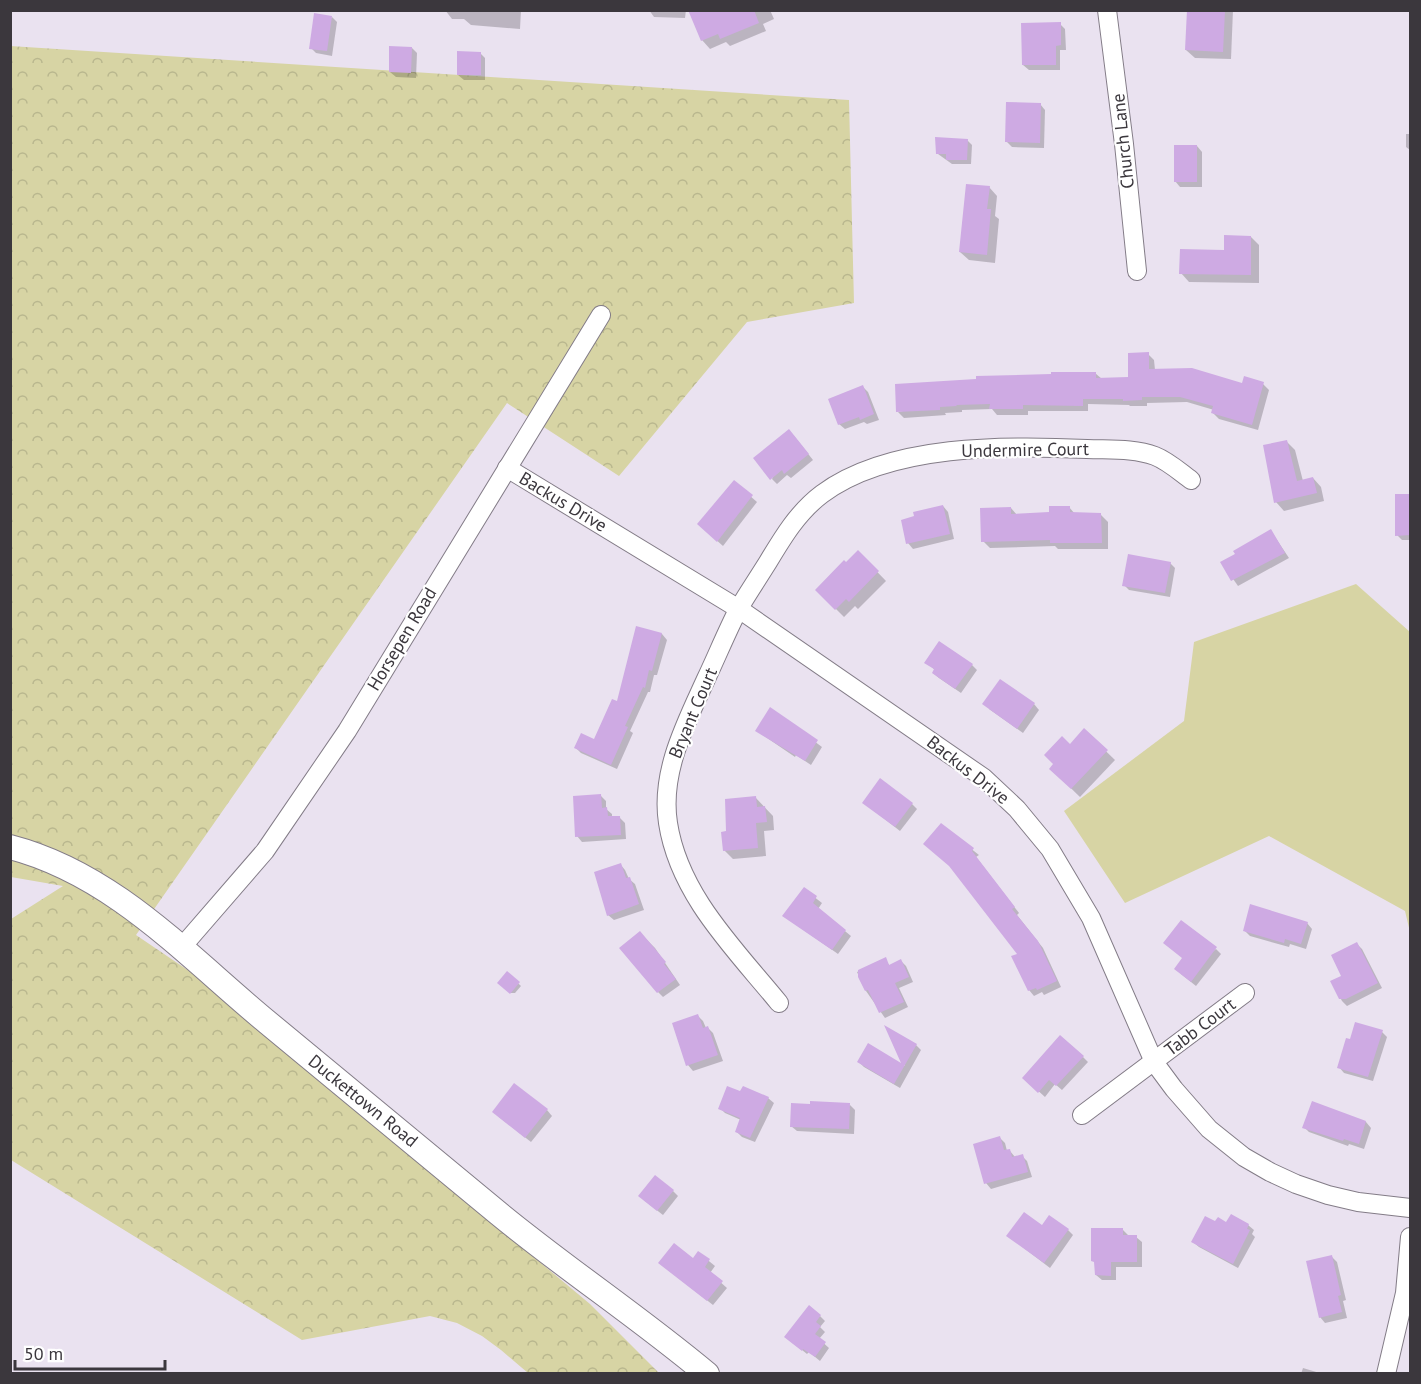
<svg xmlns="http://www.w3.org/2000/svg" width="1421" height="1384" font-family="'PT Sans',sans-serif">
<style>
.grass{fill:#d7d4a4}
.forest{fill:url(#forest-crowns)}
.shadow{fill:#0003}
.building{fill:#ceaae3}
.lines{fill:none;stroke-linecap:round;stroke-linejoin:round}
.minor-casing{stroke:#837c87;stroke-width:20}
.tertiary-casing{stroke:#837c87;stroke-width:26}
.minor{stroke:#fff;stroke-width:18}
.tertiary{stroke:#fff;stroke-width:24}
.labels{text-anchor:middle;stroke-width:4.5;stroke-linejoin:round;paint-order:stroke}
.street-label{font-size:18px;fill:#3b373d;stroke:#fff}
</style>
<defs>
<pattern id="forest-crowns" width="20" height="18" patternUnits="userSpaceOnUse" patternTransform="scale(1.5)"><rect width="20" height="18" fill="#d7d4a4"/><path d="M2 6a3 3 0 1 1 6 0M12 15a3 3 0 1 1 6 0" fill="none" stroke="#b9b78e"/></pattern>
</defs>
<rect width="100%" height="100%" fill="#eae2f0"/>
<path class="grass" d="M1356 584 1410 632V932L1405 911 1269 836 1125 903 1064 811 1184 721 1194 642Z"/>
<path class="forest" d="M10 46 849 100 854 303 747 322 619 476 507 403 136 935 198 977 590 1304 659 1373H528L501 1350 482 1336 457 1323 430 1316 302 1340 11 1160V919L63 886 11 877Z"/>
<g class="shadow">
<path d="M445 10H521L520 29 471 25 464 19H452Z"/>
<path d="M649 10H686L685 18 654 17Z"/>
<path d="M695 10H770L774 19 763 24 766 31 730 46 726 42 710 49 702 40Z"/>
<path d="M1188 10H1233L1231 59 1195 58 1186 50Z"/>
<path d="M332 17 337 22 332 56 316 53 311 48Z"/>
<path d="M1060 24 1065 29 1066 50H1060V70H1029L1023 65Z"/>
<path d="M412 48 417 53 416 78 396 77 390 72Z"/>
<path d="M480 53 485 58V80H464L458 75Z"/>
<path d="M1040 104 1045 110 1044 148 1012 147 1007 142Z"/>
<path d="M1406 134H1410V150L1406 147Z"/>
<path d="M967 140 972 145 971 164H952L938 154Z"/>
<path d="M1197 146 1202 152V187H1180L1175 181Z"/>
<path d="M989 187 997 196 995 216 999 219 995 263 969 260 960 252Z"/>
<path d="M1251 237 1259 245V283L1189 282 1181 273Z"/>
<path d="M1148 354 1154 360 1155 370 1243 385 1263 384 1269 390 1258 430 1219 419 1213 413 1214 410 1187 402 1147 403V406H1130L1129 405 1088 404V411H1028V415H997L992 409 962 410V412L945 413 946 415 904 418 898 412 1095 373 1102 379 1130 378Z"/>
<path d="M863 387 868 392 879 420 867 424 864 422 845 429 839 424Z"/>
<path d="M794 436 813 460 791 478 787 475 777 484 772 479Z"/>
<path d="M1287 442 1295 450 1303 481 1313 478 1321 487 1324 501 1284 511 1276 502Z"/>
<path d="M734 482 757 502 723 546 704 529Z"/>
<path d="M1397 495H1410V540H1402L1397 535Z"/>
<path d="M943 506 948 512 954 539 913 549 908 543Z"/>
<path d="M1069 507 1075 514H1100L1108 522V549H1058L1055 546 990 548 983 541 1011 508 1017 515 1051 514Z"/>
<path d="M1271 531 1289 558 1238 586 1222 563Z"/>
<path d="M858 552 886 581 858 609 855 606 844 617 817 590Z"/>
<path d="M1170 563 1175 568 1170 597 1129 590 1124 585Z"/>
<path d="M637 628 662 634 667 640 657 675H654L650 692H648L630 731 633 733 617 769 581 753 576 748 595 741 618 703Z"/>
<path d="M926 662 972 665 977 670 961 693 939 678 933 673 935 670Z"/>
<path d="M1034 704 1039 710 1023 733 989 709Z"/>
<path d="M771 709 822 747 811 765 796 755 795 757 757 731Z"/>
<path d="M1084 730 1115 760 1080 797 1051 769Z"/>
<path d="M601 796 606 801V809L612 814V818L619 817 625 823 626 839 582 842 577 836Z"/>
<path d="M755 797 773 816 774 830 764 831 766 856 733 859 724 850 727 832Z"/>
<path d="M864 803 912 804 917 809 900 831Z"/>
<path d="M941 825 979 855 976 857 1019 913 1017 915 1043 948 1061 987 1044 995 1042 992 1034 996 1029 990 1019 954Z"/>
<path d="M620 864 625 870 629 879 635 884 644 910 614 920 608 915Z"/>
<path d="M804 889 822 903 818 909 851 936 838 954 784 916Z"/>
<path d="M1307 923 1312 929 1306 949 1290 944 1289 947 1250 936 1244 930Z"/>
<path d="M640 933 655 948 680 985 663 997 658 992Z"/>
<path d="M1357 944 1362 949 1382 988 1347 1006 1342 1001 1332 982 1343 976Z"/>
<path d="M1216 949 1221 954 1196 986 1181 974Z"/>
<path d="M881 961H886L890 966 901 961 906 966 913 982 899 988 908 1007 885 1018 866 991 857 972Z"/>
<path d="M507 973 521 986 515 993H510Z"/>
<path d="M698 1016 703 1021 706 1028H708L713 1033 723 1061 693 1071 688 1065 674 1024Z"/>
<path d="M887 1029 916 1045 921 1050 900 1088 864 1067 859 1062 868 1045 905 1066Z"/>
<path d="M1382 1032 1387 1037 1373 1081 1344 1073 1339 1067 1351 1041Z"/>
<path d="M1083 1057 1088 1062 1062 1090 1055 1084 1045 1097 1024 1078Z"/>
<path d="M741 1093 768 1098 774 1103 755 1142 742 1137 736 1131 741 1120 725 1113 720 1108Z"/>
<path d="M1312 1103 1366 1122 1371 1128 1364 1149 1349 1144 1348 1146 1309 1132 1304 1127Z"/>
<path d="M850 1105 855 1110 854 1134 797 1131 791 1126Z"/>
<path d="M547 1110 552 1116 531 1142 499 1117Z"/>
<path d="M1000 1138 1005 1143 1007 1151H1010L1015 1157 1022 1156 1027 1161 1032 1177 991 1189 986 1183Z"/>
<path d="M673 1191 678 1196 663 1215 645 1201Z"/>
<path d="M1216 1223 1248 1225 1254 1230 1252 1234 1255 1237 1238 1268 1199 1247 1193 1242Z"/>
<path d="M1042 1227 1068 1230 1073 1235 1050 1268 1008 1236Z"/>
<path d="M1123 1230 1128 1235 1136 1237 1142 1242V1267H1116V1280H1102L1096 1275V1264Z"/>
<path d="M699 1253 715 1266 710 1273 727 1288 713 1305 666 1268 693 1260Z"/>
<path d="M1332 1257 1337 1262 1346 1300 1343 1301 1347 1318 1325 1323 1320 1317Z"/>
<path d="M820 1316 825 1321 820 1327 825 1332 819 1339 829 1348 820 1361 809 1352 807 1354 791 1341Z"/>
<path d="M1303 1368 1323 1374H1301Z"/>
</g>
<g class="building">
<path d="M688 10H754L759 23 720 39 718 34 701 41Z"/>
<path d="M1187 10H1225L1223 52 1185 50Z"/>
<path d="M314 13 332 16 327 51 309 49Z"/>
<path d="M1061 22V45L1056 46V65H1022L1021 23Z"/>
<path d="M389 46 412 47 411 73 389 72Z"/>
<path d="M457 51 481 52V75H457Z"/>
<path d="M1006 102 1041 103 1040 143 1005 142Z"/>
<path d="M935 137 968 139 967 160H946V154H936Z"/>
<rect x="1174" y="145" width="23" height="37"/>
<path d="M966 184 990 186 987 209H991L987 255 959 252Z"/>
<path d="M1224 235 1251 236V275L1179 274 1180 249 1224 250Z"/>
<path d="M1149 352V369L1192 368 1242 383 1244 376 1264 382 1252 425 1211 413 1213 406 1180 397H1142V400L1123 401V399H1083V406L1023 405V409H989L990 404 956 405 957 406 940 407V410L896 412 895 384 976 379V376L1051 374V372H1096V378L1128 377V353Z"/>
<path d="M863 385 874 414 860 420 859 417 838 425 828 399Z"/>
<path d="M789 429 809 454 784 474 782 470 770 480 753 458Z"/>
<path d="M1287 440 1297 481 1313 477 1317 493 1274 503 1263 445Z"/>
<path d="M734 480 753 495 717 542 697 524Z"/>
<path d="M1395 494H1410V535L1395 536Z"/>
<path d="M943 505 950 534 906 544 901 520 914 516 913 512Z"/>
<path d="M1049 506H1070V512L1101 513 1102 543H1050V540L981 542 980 508 1011 507V514L1049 512Z"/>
<path d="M1271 529 1285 553 1231 581 1220 562 1235 554 1233 551Z"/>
<path d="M858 550 879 571 849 602 846 599 835 610 815 590 844 560 846 562Z"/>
<path d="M1128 554 1171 562 1165 593 1122 586Z"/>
<path d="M636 626 662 633 652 671 649 670 645 688 643 687 625 726 628 727 611 765 574 748 581 733 594 739 612 699 617 701Z"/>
<path d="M939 641 973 664 955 689 932 673 934 669 924 663Z"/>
<path d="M1000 679 1035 703 1017 729 982 704Z"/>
<path d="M770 707 818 740 805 761 755 731Z"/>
<path d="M1084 728 1108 750 1071 789 1049 769 1053 764 1044 755 1062 736 1070 744Z"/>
<path d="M880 778 913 803 895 827 862 803Z"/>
<path d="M601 794 602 808 607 807 608 816H620L621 835 575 837 573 796Z"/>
<path d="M756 796 757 807 765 806 767 822 756 823 758 848 723 851 721 832 726 831 725 799Z"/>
<path d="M941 823 974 848 972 851 1015 907 1012 909 1038 941 1057 981 1037 990 1036 988 1028 991 1011 956 1017 954 949 866 923 844Z"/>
<path d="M621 863 626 878 630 877 639 904 607 916 594 872Z"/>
<path d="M804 887 817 896 813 903 846 930 832 950 782 916Z"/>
<path d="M1250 904 1308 922 1301 944 1285 939 1284 943 1243 931Z"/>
<path d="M1181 920 1217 947 1191 982 1174 969 1182 958 1163 943Z"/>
<path d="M640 931 666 962 664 964 676 979 657 993 619 948Z"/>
<path d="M1357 942 1378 983 1346 999H1339L1330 981 1341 976 1331 955Z"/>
<path d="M886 957 889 965 901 959 909 977 895 983 904 1002 879 1013 868 990 865 991 858 977V970Z"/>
<path d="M507 971 520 982 510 994 497 983Z"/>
<path d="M698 1014 703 1028 708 1026 718 1055 686 1066 672 1023Z"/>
<path d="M1355 1022 1383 1030 1368 1077 1337 1068 1346 1038 1350 1039Z"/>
<path d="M884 1025 917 1044 894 1084 857 1062 868 1043 901 1063Z"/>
<path d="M1060 1035 1084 1056 1056 1086 1049 1080 1038 1093 1022 1078Z"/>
<path d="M514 1083 548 1109 525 1138 492 1112Z"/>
<path d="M727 1086 740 1091 743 1086 769 1097 750 1138 735 1132 740 1118 718 1109Z"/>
<path d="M810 1101 850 1103 849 1129 790 1127 791 1103 810 1104Z"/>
<path d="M1312 1101 1366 1121 1359 1144 1344 1139 1343 1141 1302 1128Z"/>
<path d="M1000 1136 1004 1150 1010 1149 1012 1157 1023 1154 1028 1172 984 1184 973 1144Z"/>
<path d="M655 1175 674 1190 657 1211 638 1196Z"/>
<path d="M1024 1212 1042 1225 1049 1215 1069 1229 1044 1263 1006 1236Z"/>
<path d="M1231 1214 1249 1224 1247 1229 1250 1230 1233 1264 1191 1242 1205 1216 1215 1221 1218 1217 1226 1222Z"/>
<path d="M1091 1228H1123V1235H1137V1262H1111V1276L1095 1275 1094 1262 1091 1261Z"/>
<path d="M674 1243 693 1258 698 1251 710 1259 705 1267 723 1281 707 1301 658 1263Z"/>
<path d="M1332 1255 1341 1295 1338 1296 1342 1312 1319 1318 1306 1261Z"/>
<path d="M809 1305 821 1315 816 1322 821 1326 815 1334 826 1342 815 1357 803 1349 802 1351 784 1337Z"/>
</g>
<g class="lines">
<g class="minor-casing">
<g id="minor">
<path d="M1107 10 1124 144 1137 271"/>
<path d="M507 468 739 609 984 778 1017 809 1050 849 1091 918 1154 1062 1174 1089 1209 1129 1244 1157 1270 1172 1296 1184 1328 1195 1358 1202 1410 1208"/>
<path d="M181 948 265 851 347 731 601 315"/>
<path d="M779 1003C735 949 679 895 668 823 660 772 686 723 706 679 717 656 727 631 739 608 748 593 758 578 768 562 783 537 798 512 822 494 889 444 1007 445 1087 449 1109 450 1134 448 1155 456 1168 461 1180 472 1191 480"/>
<path d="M1082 1115 1245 993"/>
<path d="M1386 1374 1405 1293 1410 1237"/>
</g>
</g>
<g class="tertiary-casing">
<path id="tertiary" d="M10 847C114 874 187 956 267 1022 344 1086 421 1149 498 1213 566 1269 639 1317 707 1374"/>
</g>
<use href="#minor" class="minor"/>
<use href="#tertiary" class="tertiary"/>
</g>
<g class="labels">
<g class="street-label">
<text transform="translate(1123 141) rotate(-96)" y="6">Church Lane</text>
<text transform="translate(1025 450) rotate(-1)" y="6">Undermire Court</text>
<text transform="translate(563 502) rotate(31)" y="6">Backus Drive</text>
<text transform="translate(402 639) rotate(-59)" y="6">Horsepen Road</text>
<text transform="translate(693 713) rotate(-67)" y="6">Bryant Court</text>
<text transform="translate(968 770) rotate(38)" y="6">Backus Drive</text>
<text transform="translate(1200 1027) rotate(-37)" y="6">Tabb Court</text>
<text transform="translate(363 1101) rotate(39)" y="6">Duckettown Road</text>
</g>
</g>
<rect width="1421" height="1384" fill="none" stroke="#3b373d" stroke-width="24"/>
<path d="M15 1360v9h150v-9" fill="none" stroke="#3b373d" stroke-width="3"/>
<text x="24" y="1360" font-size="18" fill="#3b373d" stroke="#ffffff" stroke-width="4.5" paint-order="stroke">50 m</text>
</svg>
